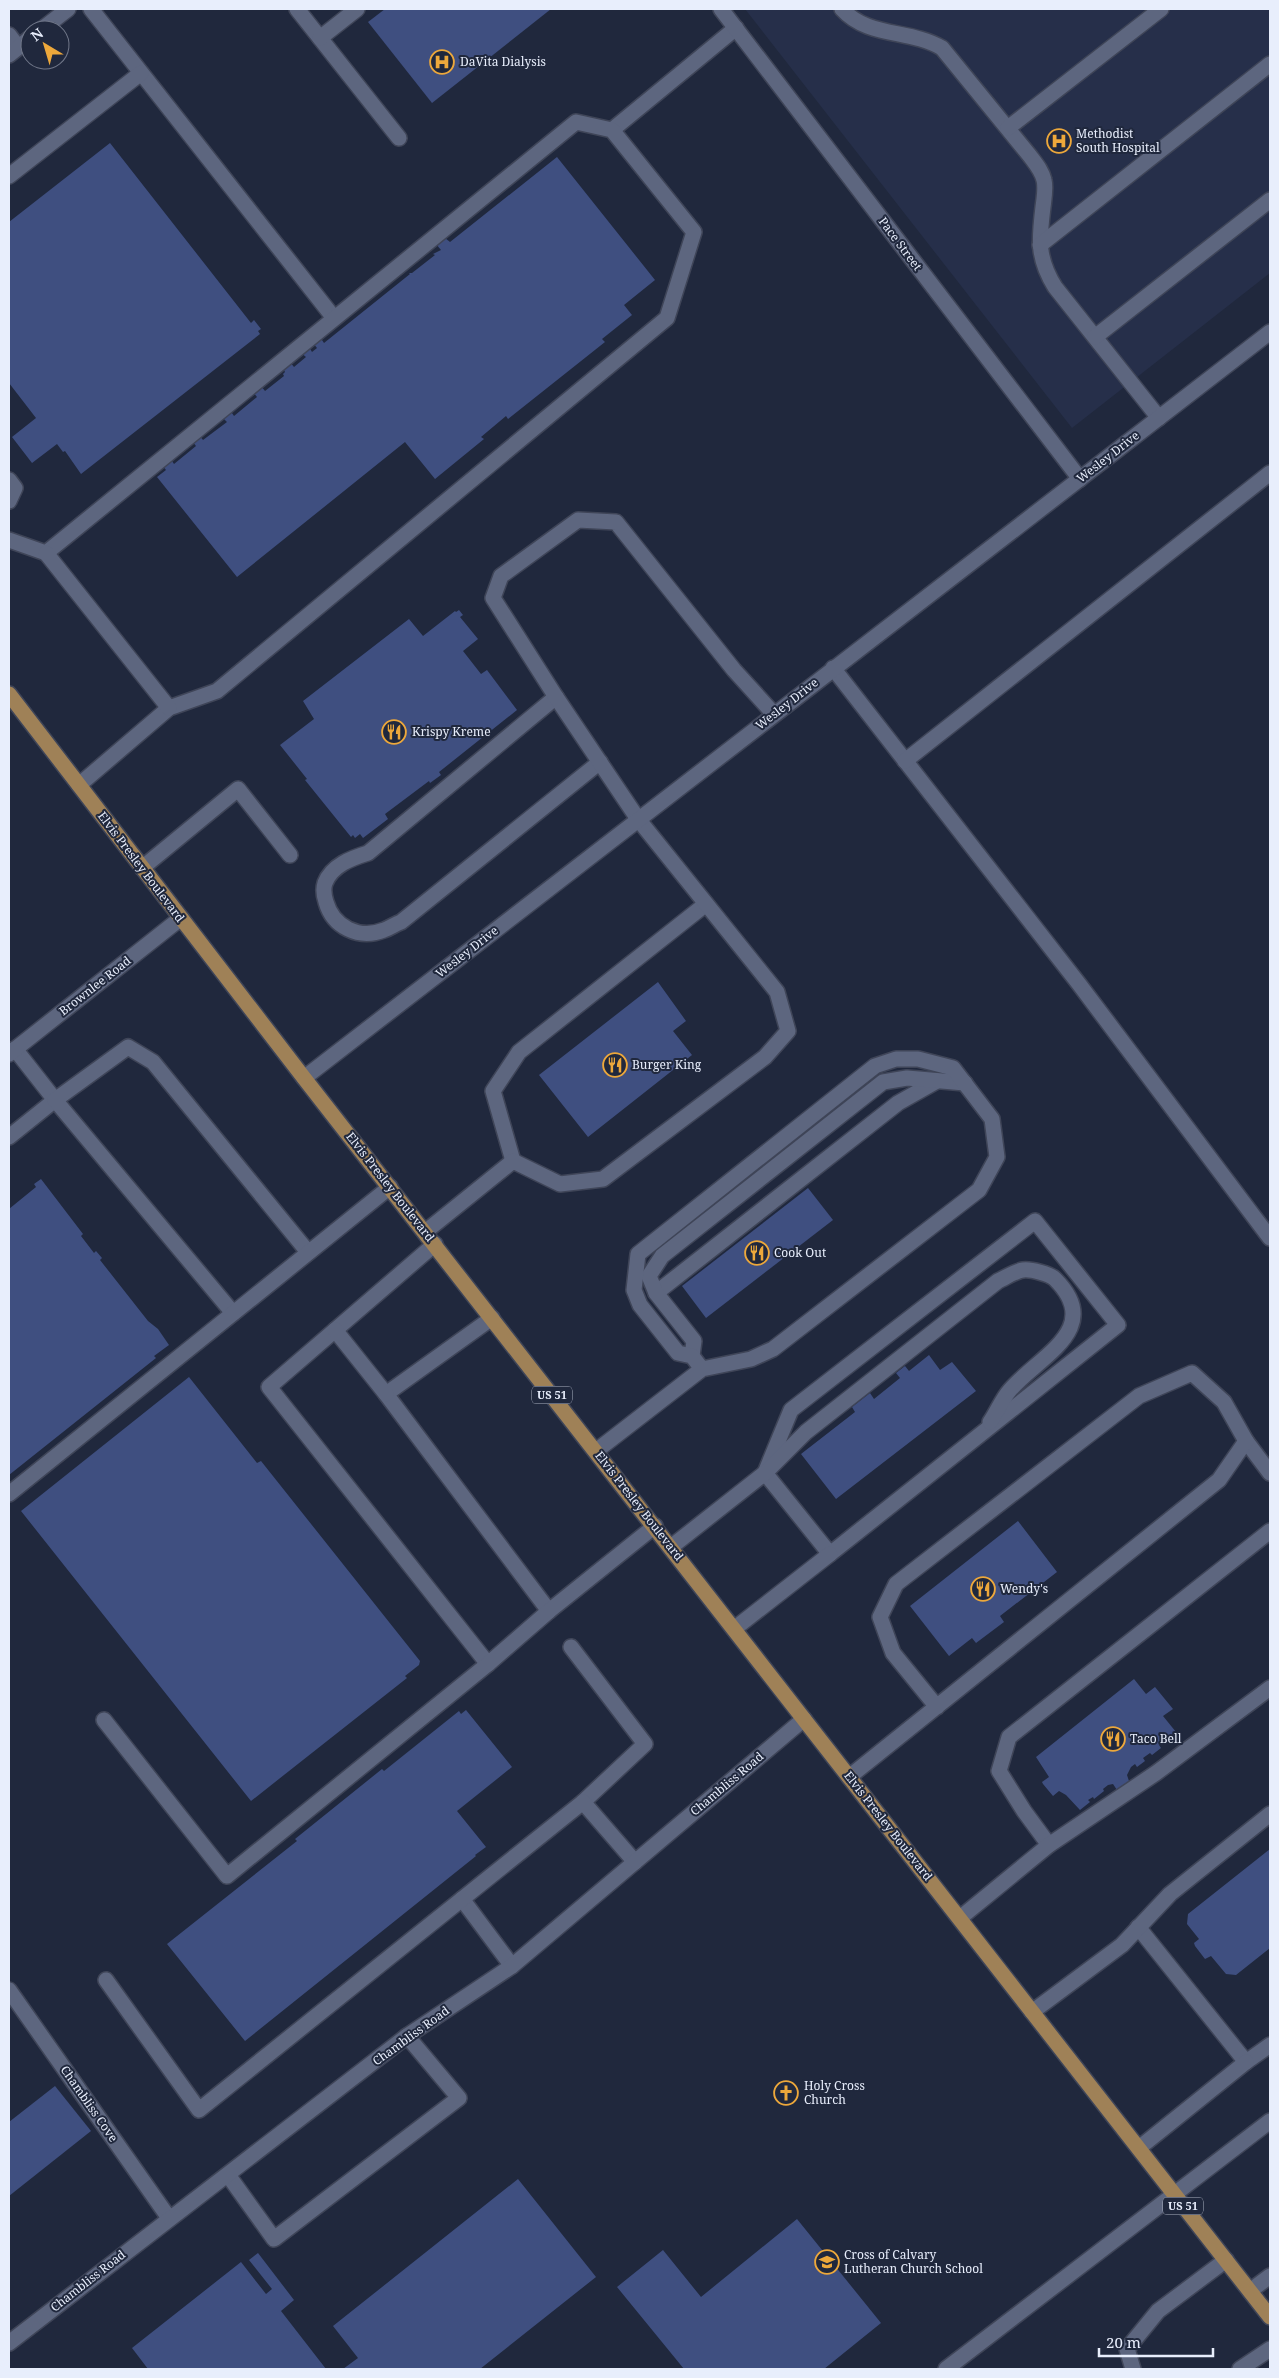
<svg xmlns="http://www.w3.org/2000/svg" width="1279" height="2378" font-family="'Noto Serif',serif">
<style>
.built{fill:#262f4a}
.building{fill:#3f4f80}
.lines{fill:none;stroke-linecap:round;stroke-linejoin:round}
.lane-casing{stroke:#3f4558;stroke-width:18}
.street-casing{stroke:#3f4558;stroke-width:18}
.primary-casing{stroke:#3f4558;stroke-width:18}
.lane{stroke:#5d667f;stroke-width:15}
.street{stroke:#5d667f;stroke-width:15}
.primary{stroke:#9f8157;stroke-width:15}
.labels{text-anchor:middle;stroke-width:4;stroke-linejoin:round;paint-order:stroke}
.shield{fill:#20283d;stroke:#acb3c3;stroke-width:1}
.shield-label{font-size:11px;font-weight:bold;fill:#e8eefc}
.poi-label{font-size:12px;fill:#e8eefc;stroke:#20283d;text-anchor:start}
.street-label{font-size:12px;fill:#e8eefc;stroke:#20283d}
</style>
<rect width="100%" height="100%" fill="#20283d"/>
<path class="built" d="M745 9H1270V273L1072 428Z"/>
<g class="building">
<path d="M385 9H551L432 103 368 22Z"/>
<path d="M110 143 251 323 254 320 261 329 258 331 260 334 81 474 65 451 63 452 57 444 32 463 12 437 36 418 9 383V222Z"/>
<path d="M557 157 655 280 624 305 632 315 602 339 605 342 508 419 506 416 481 437 484 439 435 479 405 442 237 577 157 477 166 470 162 465 170 458 174 464 196 446 192 441 199 435 203 440 227 422 222 417 230 410 234 416 257 397 253 392 261 386 265 391 284 376 283 374 285 372 283 368 290 362 294 367 306 357 301 353 309 347 312 352 317 348 313 343 320 337 324 343 410 274 409 273H412L435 255 433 254 441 250 436 244 445 238 450 242Z"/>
<path d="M459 610 463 615 460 617 478 639 463 651 481 674 487 670 517 710 439 772 441 775 430 783 429 781 385 814 388 819 363 838 360 834 355 838 353 835 351 837 305 780 307 779 280 745 314 719 303 701 409 619 423 636 455 611 456 612Z"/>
<path d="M658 982 686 1021 673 1031 692 1055 588 1137 539 1075Z"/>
<path d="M41 1179 83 1234 81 1236 94 1253 96 1251 102 1258 100 1260 148 1321 158 1329 169 1345 154 1356 156 1358 9 1475V1209L36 1187 34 1184Z"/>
<path d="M808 1188 833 1220 706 1318 682 1286Z"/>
<path d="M929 1355 940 1370 952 1362 976 1391 836 1499 801 1454 855 1412 852 1407 870 1393 874 1399 900 1378 896 1373 905 1366 909 1371Z"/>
<path d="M189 1377 257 1463 261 1461 420 1661 419 1665 405 1676 407 1678 251 1801 21 1511Z"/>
<path d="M1018 1521 1057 1572 1000 1616 1004 1622 976 1643 972 1638 949 1656 910 1606Z"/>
<path d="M1134 1679 1146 1694 1155 1687 1173 1709 1163 1716 1176 1732 1159 1745 1161 1748 1152 1755 1150 1753 1143 1758 1145 1761 1137 1767 1135 1764 1131 1767 1127 1775 1129 1781 1126 1785 1117 1790 1113 1784 1108 1785 1103 1789 1104 1791 1094 1799 1093 1797 1088 1800 1090 1802 1080 1810 1066 1795 1059 1791 1053 1796 1043 1784 1042 1782 1049 1777 1036 1757Z"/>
<path d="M466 1710 512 1767 457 1811 486 1847 475 1855 476 1856 245 2041 167 1944 297 1841 295 1839 382 1769 384 1771 459 1711 461 1714Z"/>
<path d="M1270 1849V1948L1236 1975 1226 1974 1211 1956 1205 1959 1195 1946 1194 1943 1199 1939 1187 1924 1188 1914Z"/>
<path d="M55 2086 91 2131 9 2196V2122Z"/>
<path d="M518 2179 596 2277 480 2369H343L358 2358 333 2326Z"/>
<path d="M797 2219 881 2323 824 2369H684L617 2287 663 2250 701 2297Z"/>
<path d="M258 2253 294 2300 281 2311 326 2369H148L132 2348 241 2262 266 2294 272 2289 249 2260Z"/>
</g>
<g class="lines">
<g class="lane-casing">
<g id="lane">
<path d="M91 9 334 318"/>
<path d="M297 9 399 138"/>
<path d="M842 9C868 38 910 29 942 48L1030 156C1036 164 1042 171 1044 180 1046 188 1044 199 1043 207 1039 240 1037 258 1055 287L1159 418"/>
<path d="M9 35 18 47"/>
<path d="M320 38 357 9"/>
<path d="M1008 128 1161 9"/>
<path d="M612 130 736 28"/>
<path d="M9 176 141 73"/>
<path d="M1040 245 1270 64"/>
<path d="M1095 337 1270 200"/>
<path d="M9 480 15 488 9 501"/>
<path d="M9 540 46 553 576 122 612 130 694 232 667 318 217 691 169 708 79 785"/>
<path d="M46 553 169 708"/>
<path d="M833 668 1079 984 1270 1238"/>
<path d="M556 697 368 853C352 858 332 865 325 883 323 889 324 896 326 902 333 927 359 940 384 930 390 928 395 924 401 922L600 762"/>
<path d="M905 761 1270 473"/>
<path d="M142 868 238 789 290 855"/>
<path d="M9 1137 55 1100 15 1049"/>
<path d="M513 1161 493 1091 519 1052 706 904"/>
<path d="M1035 1221 1118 1325 830 1554 765 1473 791 1410Z"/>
<path d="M425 1232 513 1161 560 1184 603 1179 765 1057 788 1031 777 992 638 819 556 697 493 598 501 576 578 520 616 522 734 670 774 714"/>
<path d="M435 1244 269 1387 488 1664"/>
<path d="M656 1293 898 1103 937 1081"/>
<path d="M233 1313 55 1100 128 1047 153 1062 308 1252"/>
<path d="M492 1318 386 1394 549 1611"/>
<path d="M335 1330 386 1394"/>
<path d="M692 1356 694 1341 656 1293 649 1276 662 1256 883 1082 907 1078 965 1083"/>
<path d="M1246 1441 1270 1473"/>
<path d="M596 1451 702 1369 751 1359 773 1349 979 1190 997 1157 992 1119 953 1068 918 1059H896L875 1066 638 1254 634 1290 640 1305 678 1353 692 1356 702 1369"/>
<path d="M9 1494 390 1187"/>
<path d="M671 1547 765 1473 806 1432 998 1281C1005 1278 1015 1271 1023 1270 1031 1269 1050 1274 1055 1279 1105 1329 1039 1356 1010 1390 1002 1399 997 1412 990 1422"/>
<path d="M734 1629 830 1554"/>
<path d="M571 1647 645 1744 583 1802"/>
<path d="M104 1720 227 1876 488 1664 549 1611 655 1526"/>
<path d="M849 1777 1219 1480 1246 1441 1224 1402 1192 1373 1139 1396 896 1584 880 1617 893 1653 937 1707"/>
<path d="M1049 1845 1024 1811 999 1771 1009 1737 1270 1531"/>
<path d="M462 1899 512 1966"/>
<path d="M960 1918 1049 1845 1156 1773 1270 1688"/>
<path d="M1138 1927 1246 2062 1270 2045"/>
<path d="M106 1980 199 2110 583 1802 635 1862"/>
<path d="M1032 2012 1122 1945 1170 1894 1270 1814"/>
<path d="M1139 2148 1246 2062"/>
<path d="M228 2175 274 2239 459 2098 407 2036"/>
<path d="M1250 2291 1270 2276"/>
<path d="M946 2369 1270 2121"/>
<path d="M1133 2369 1127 2349 1158 2311 1226 2260"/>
<path d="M1240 2369 1270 2349"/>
</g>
</g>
<g class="street-casing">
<g id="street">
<path d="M721 9 1080 479"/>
<path d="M41 30 68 9"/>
<path d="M9 55 30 38"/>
<path d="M9 1054 181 918"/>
<path d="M304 1078 1270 332"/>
<path d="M9 1990 169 2218"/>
<path d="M9 2343 407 2036 512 1966 804 1719"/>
</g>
</g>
<g class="primary-casing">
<path id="primary" d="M9 694 304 1078 1270 2317"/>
</g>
<use href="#lane" class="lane"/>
<use href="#street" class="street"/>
<use href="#primary" class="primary"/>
</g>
<defs>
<g id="hospital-ring" transform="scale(1.25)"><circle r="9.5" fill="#20283d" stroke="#eda83b" stroke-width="1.5"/><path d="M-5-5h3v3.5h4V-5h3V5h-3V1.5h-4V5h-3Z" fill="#eda83b"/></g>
<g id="restaurant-ring" transform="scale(1.25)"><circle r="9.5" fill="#20283d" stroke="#eda83b" stroke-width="1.5"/><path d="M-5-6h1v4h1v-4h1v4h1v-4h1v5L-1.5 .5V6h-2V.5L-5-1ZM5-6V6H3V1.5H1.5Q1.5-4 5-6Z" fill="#eda83b"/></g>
<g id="church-ring" transform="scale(1.25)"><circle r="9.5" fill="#20283d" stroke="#eda83b" stroke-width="1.5"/><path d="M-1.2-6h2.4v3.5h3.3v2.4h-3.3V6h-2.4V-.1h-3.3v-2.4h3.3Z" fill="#eda83b"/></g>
<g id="school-ring" transform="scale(1.25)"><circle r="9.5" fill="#20283d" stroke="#eda83b" stroke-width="1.5"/><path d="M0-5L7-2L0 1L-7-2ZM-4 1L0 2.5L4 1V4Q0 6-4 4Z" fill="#eda83b"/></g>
</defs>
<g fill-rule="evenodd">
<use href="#hospital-ring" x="442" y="62"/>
<use href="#hospital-ring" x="1059" y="141"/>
<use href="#restaurant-ring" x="394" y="732"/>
<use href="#restaurant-ring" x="615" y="1065"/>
<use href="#restaurant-ring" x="757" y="1253"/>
<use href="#restaurant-ring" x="983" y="1589"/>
<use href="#restaurant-ring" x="1113" y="1739"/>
<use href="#church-ring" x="786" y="2093"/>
<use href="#school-ring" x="827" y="2262"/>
</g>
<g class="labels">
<g class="shield">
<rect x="532" y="1386.5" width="40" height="17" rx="4"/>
<rect x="1163" y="2197.5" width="40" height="17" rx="4"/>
</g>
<g class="shield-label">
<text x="552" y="1399">US 51</text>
<text x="1183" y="2210">US 51</text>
</g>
<g class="poi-label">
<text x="460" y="66">DaVita Dialysis</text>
<text x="1076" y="138">Methodist<tspan x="1076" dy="14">South Hospital</tspan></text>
<text x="412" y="736">Krispy Kreme</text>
<text x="632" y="1069">Burger King</text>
<text x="774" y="1257">Cook Out</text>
<text x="1000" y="1593">Wendy's</text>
<text x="1130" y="1743">Taco Bell</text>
<text x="804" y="2090">Holy Cross<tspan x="804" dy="14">Church</tspan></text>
<text x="844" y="2259">Cross of Calvary<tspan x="844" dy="14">Lutheran Church School</tspan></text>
</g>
<g class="street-label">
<text transform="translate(900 244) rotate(53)" y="4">Pace Street</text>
<text transform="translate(1108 457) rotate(-38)" y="4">Wesley Drive</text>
<text transform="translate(787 704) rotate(-38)" y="4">Wesley Drive</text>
<text transform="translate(141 867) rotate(53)" y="4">Elvis Presley Boulevard</text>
<text transform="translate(467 952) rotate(-38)" y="4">Wesley Drive</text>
<text transform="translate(95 986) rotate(-38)" y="4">Brownlee Road</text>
<text transform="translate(390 1187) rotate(52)" y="4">Elvis Presley Boulevard</text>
<text transform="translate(639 1506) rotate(52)" y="4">Elvis Presley Boulevard</text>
<text transform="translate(727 1784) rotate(-40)" y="4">Chambliss Road</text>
<text transform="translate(888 1826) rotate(52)" y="4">Elvis Presley Boulevard</text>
<text transform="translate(411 2036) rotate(-36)" y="4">Chambliss Road</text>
<text transform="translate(89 2104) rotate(55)" y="4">Chambliss Cove</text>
<text transform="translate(88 2281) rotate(-38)" y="4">Chambliss Road</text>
</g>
</g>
<rect width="1279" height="2378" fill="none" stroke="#e8eefc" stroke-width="20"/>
<g transform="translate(45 45) rotate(322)"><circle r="24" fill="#20283d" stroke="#707789"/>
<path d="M0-4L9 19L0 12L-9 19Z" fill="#eda83b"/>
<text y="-8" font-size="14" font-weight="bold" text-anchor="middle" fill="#e8eefc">N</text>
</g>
<path d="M1099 2348v8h114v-8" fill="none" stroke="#e8eefc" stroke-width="2.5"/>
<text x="1106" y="2348" font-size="15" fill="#e8eefc" stroke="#20283d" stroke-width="4" paint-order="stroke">20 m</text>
</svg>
